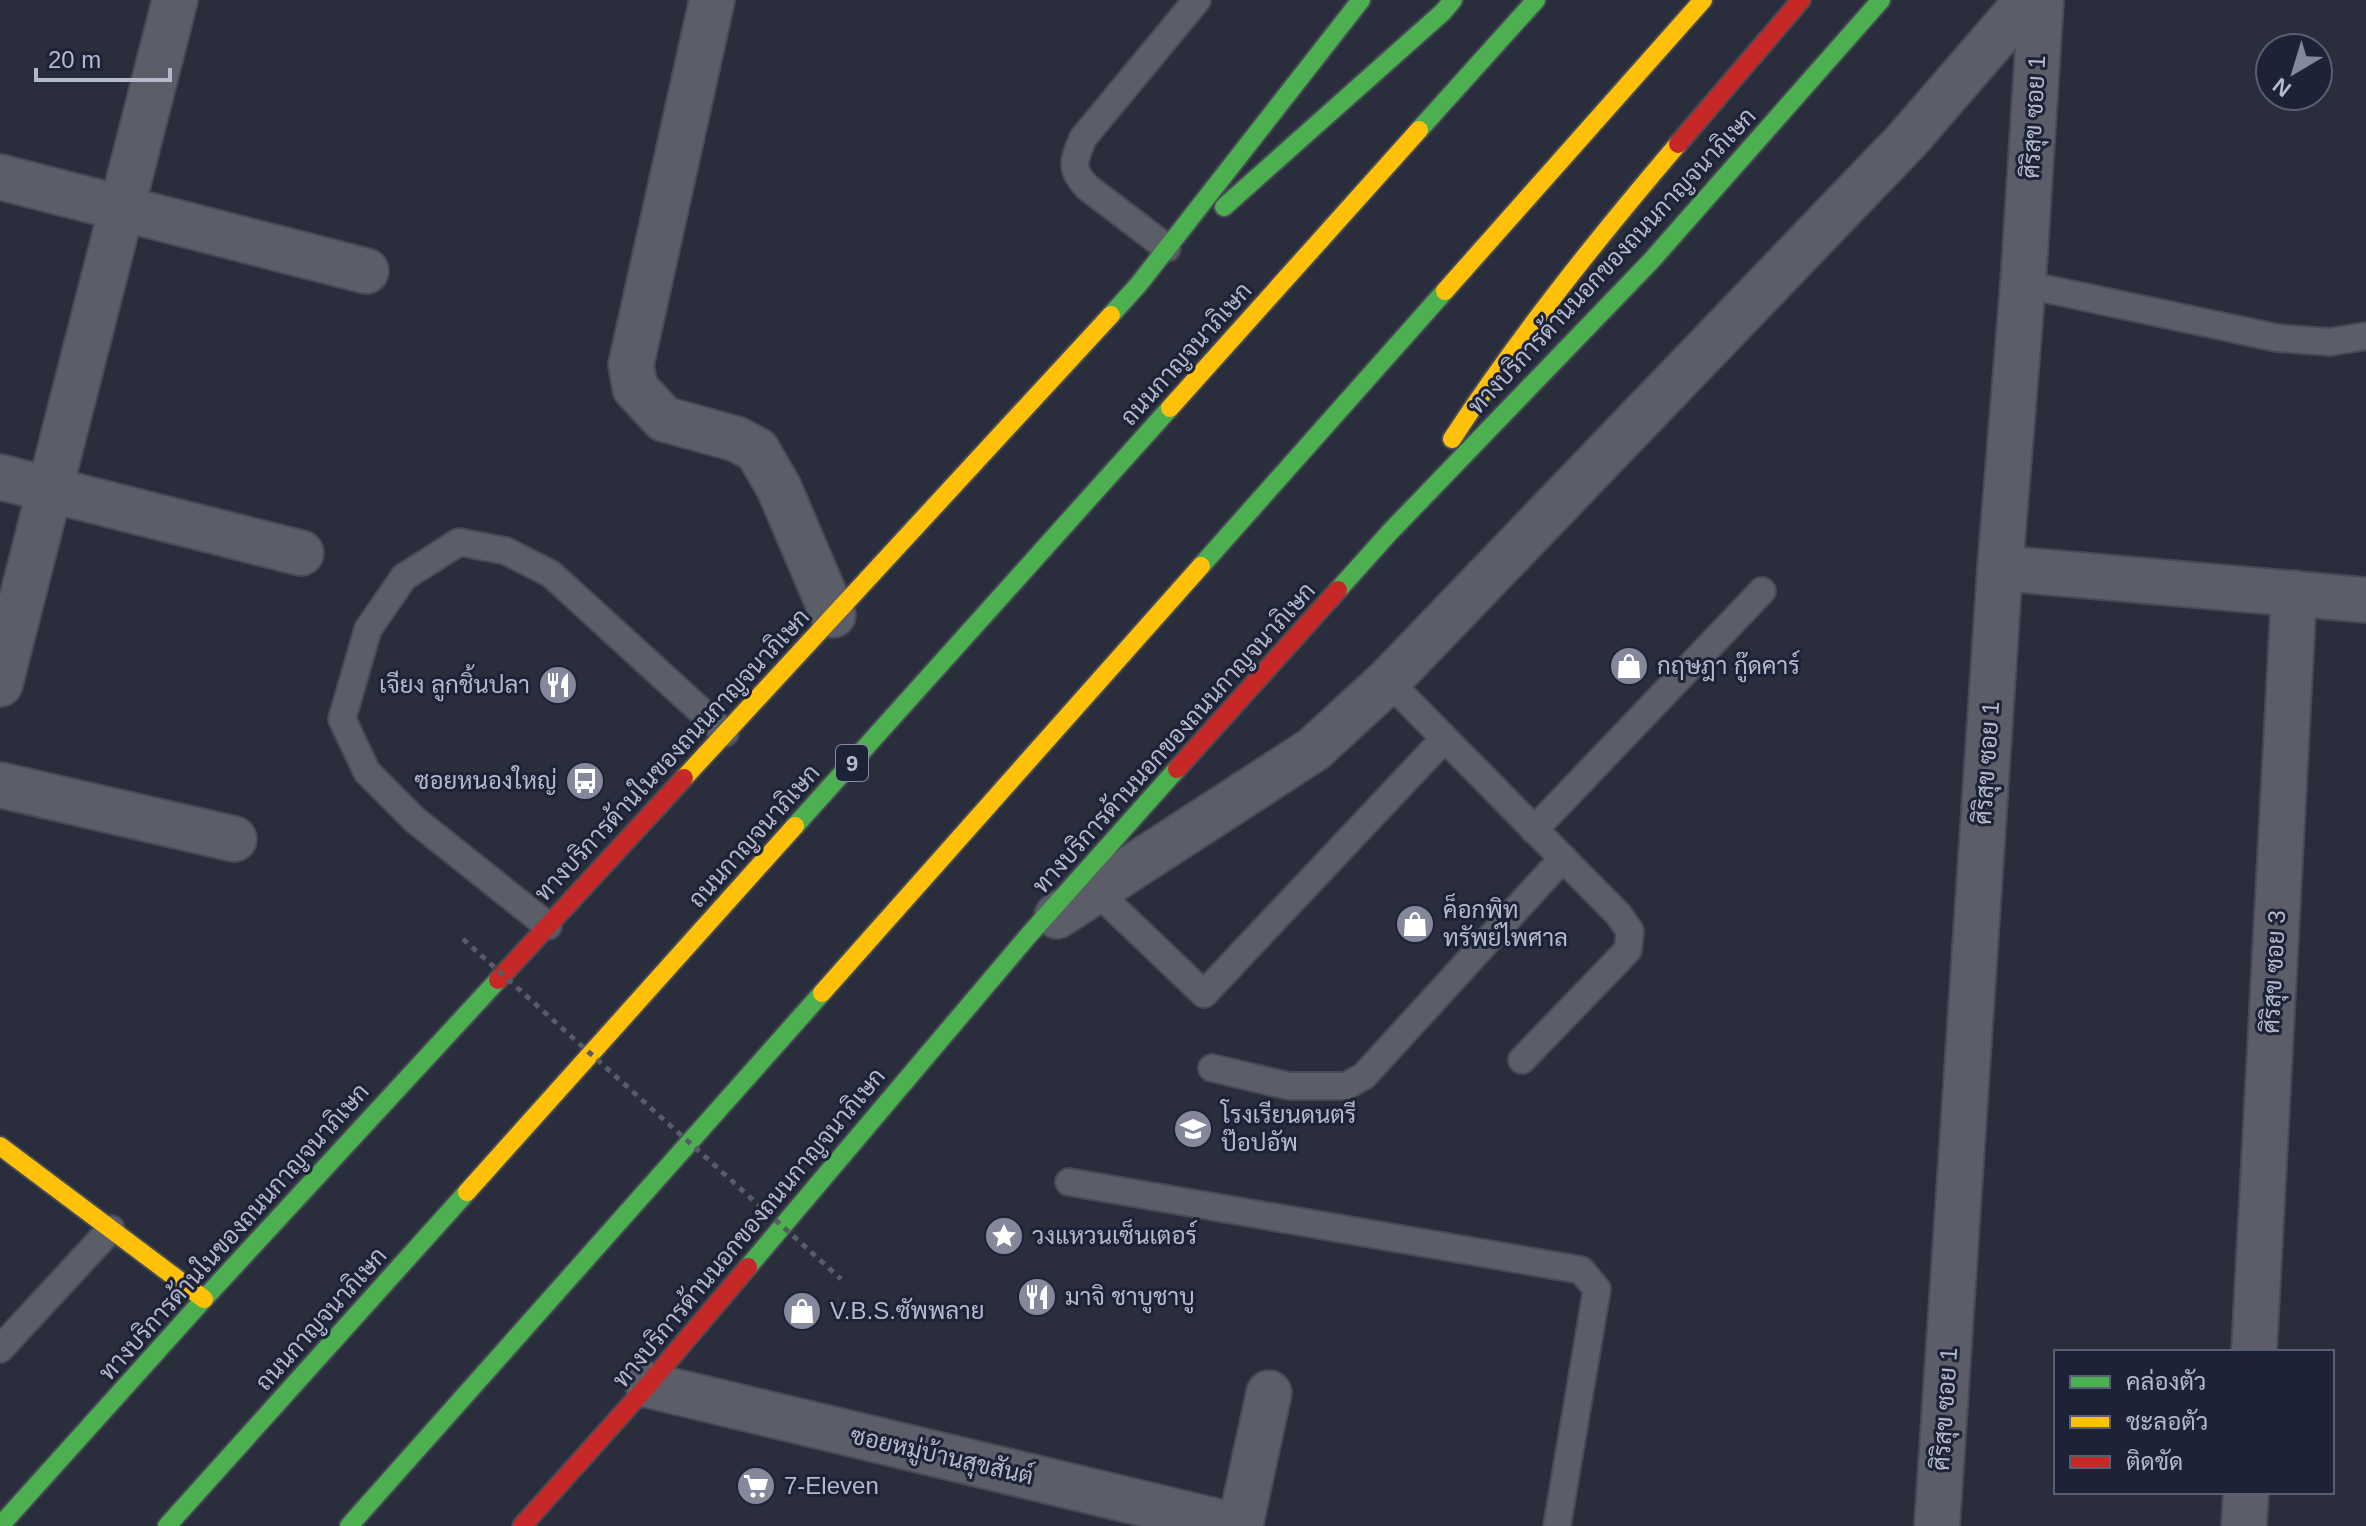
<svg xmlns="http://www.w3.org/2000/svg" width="2366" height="1526" font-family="Helvetica,Sarabun,sans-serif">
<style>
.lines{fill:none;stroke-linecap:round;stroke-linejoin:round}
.lane-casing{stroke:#464a54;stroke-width:30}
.street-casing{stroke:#464a54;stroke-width:48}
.fast-casing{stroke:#464a54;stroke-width:22}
.slow-casing{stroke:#464a54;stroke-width:22}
.jam-casing{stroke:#464a54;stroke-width:22}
.lane{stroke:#5b5e68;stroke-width:26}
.street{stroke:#5b5e68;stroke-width:44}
.fast{stroke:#4caf50;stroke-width:18}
.slow{stroke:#ffc107;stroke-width:18}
.jam{stroke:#c62828;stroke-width:18}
.path-bridge{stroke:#585c66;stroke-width:5;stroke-dasharray:6 6;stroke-linecap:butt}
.labels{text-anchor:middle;stroke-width:6;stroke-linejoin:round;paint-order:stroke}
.shield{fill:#1c2337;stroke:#868c9f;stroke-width:2}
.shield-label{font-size:22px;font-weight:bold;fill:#b4b9cc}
.street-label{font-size:24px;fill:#b4b9cc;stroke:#1c2337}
.poi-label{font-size:24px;fill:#b4b9cc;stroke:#1c2337;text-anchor:start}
</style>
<rect width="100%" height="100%" fill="#2a2e3c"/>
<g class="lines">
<g class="lane-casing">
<g id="lane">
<path d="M1167 248 1087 187C1069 168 1074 161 1083 138L1197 0"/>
<path d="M2023 284 2277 338 2330 342 2366 336"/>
<path d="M1388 681 1618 914 1630 931 1628 950 1522 1060"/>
<path d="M1534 830 1762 591"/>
<path d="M1094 889 1204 994 1444 739"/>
<path d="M548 926 415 820 367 772 342 719 368 629 404 577 459 542 506 551 551 574 725 733"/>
<path d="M1212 1068 1289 1086H1346L1364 1076 1563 858"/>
<path d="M1069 1182 1581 1270 1597 1289 1557 1526"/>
<path d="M0 1349 111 1229"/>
</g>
</g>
<g class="street-casing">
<g id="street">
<path d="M712 0 631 365 635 388 664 419 736 439 757 450 779 488 833 615"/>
<path d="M0 177 366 271"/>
<path d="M0 477 301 553"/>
<path d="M2000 568 2366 600"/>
<path d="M0 684 175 0"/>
<path d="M0 785 234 839"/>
<path d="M1057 916 1314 749 1388 681 1907 140 2028 0"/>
<path d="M2254 1352 2294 593"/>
<path d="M648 1385 1236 1526"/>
<path d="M1240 1526 1269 1393"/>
<path d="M1937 1526 2000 568 2023 284 2041 0"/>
<path d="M2244 1526 2246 1492"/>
</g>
</g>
<g class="fast-casing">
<g id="fast">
<path d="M1419 130 1536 0"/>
<path d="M1224 207 1443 12 1453 0"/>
<path d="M1111 315 1139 284 1361 0"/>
<path d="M1201 566 1445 291"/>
<path d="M1338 590 1390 532 1651 261 1881 0"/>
<path d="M795 826 1170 408"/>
<path d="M748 1267 1028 936 1177 769"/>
<path d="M0 1526 204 1299 498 980"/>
<path d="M167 1526 467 1192"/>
<path d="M349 1526 822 993"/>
</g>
</g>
<g class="slow-casing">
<g id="slow">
<path d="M1445 291 1703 0"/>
<path d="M1170 408 1419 130"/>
<path d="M1452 439C1520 335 1598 238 1678 144"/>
<path d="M684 778 1111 315"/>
<path d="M822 993 1201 566"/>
<path d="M0 1146 204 1299"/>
<path d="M467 1192 795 826"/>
</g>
</g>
<g class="jam-casing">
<g id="jam">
<path d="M1678 144 1801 0"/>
<path d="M1177 769 1338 590"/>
<path d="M498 980 684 778"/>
<path d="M522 1526 648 1385 748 1267"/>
</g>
</g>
<use href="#lane" class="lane"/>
<use href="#street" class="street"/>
<use href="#fast" class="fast"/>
<use href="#slow" class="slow"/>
<use href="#jam" class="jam"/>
<path class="path-bridge" d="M463 939 841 1279"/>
</g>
<defs>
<g id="shop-disc" transform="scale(2)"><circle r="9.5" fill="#84889a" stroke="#1c2337"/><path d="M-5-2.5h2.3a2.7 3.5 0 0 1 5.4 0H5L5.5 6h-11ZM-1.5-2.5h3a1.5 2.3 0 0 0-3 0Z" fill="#fff"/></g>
<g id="restaurant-disc" transform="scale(2)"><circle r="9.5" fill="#84889a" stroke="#1c2337"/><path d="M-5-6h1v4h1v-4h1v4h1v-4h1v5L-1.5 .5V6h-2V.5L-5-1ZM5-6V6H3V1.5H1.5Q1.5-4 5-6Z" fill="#fff"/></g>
<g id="bus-disc" transform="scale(2)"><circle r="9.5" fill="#84889a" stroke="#1c2337"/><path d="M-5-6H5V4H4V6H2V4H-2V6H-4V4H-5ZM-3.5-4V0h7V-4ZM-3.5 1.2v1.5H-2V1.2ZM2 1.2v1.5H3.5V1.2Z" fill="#fff"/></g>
<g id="school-disc" transform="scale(2)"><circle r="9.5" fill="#84889a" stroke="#1c2337"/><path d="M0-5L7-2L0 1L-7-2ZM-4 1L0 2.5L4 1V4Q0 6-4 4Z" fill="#fff"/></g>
<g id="sight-disc" transform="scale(2)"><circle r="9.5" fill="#84889a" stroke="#1c2337"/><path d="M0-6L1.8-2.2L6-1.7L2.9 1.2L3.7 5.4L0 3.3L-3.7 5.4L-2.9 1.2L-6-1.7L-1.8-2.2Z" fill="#fff"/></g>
<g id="supermarket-disc" transform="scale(2)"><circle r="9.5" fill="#84889a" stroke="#1c2337"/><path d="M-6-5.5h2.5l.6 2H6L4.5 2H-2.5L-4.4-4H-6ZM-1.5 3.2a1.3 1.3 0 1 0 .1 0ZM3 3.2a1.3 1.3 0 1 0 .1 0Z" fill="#fff"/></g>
</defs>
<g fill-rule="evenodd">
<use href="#shop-disc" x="1629" y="666"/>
<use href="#restaurant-disc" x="558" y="685"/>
<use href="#bus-disc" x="585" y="781"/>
<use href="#shop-disc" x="1415" y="924"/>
<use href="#school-disc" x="1193" y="1129"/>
<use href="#sight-disc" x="1004" y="1236"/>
<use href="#restaurant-disc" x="1037" y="1297"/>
<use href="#shop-disc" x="802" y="1311"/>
<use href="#supermarket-disc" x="756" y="1486"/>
</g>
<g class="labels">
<rect class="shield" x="836" y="745" width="32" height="36" rx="6"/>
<g class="shield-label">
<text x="852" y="771">9</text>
</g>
<g class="street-label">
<text transform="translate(2034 117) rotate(-87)" y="8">ศิริสุข ซอย 1</text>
<text transform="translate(1612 261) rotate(-47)" y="8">ทางบริการด้านนอกของถนนกาญจนาภิเษก</text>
<text transform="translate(1186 354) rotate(-48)" y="8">ถนนกาญจนาภิเษก</text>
<text transform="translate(1174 738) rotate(-48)" y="8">ทางบริการด้านนอกของถนนกาญจนาภิเษก</text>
<text transform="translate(672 755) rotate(-47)" y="8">ทางบริการด้านในของถนนกาญจนาภิเษก</text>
<text transform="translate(1987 763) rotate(-86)" y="8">ศิริสุข ซอย 1</text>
<text transform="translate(754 836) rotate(-48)" y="8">ถนนกาญจนาภิเษก</text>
<text transform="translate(2274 972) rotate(-87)" y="8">ศิริสุข ซอย 3</text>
<text transform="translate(749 1228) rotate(-50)" y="8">ทางบริการด้านนอกของถนนกาญจนาภิเษก</text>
<text transform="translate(234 1232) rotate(-48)" y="8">ทางบริการด้านในของถนนกาญจนาภิเษก</text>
<text transform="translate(321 1319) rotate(-48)" y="8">ถนนกาญจนาภิเษก</text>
<text transform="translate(1945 1409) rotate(-86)" y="8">ศิริสุข ซอย 1</text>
<text transform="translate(942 1456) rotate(13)" y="8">ซอยหมู่บ้านสุขสันต์</text>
</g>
<g class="poi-label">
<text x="1657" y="674">กฤษฎา กู๊ดคาร์</text>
<text x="530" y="693" text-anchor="end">เจียง ลูกชิ้นปลา</text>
<text x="557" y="789" text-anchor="end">ซอยหนองใหญ่</text>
<text x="1443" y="918">ค็อกพิท<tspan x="1443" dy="28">ทรัพย์ไพศาล</tspan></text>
<text x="1221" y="1123">โรงเรียนดนตรี<tspan x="1221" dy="28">ป๊อปอัพ</tspan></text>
<text x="1032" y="1244">วงแหวนเซ็นเตอร์</text>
<text x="1065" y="1305">มาจิ ชาบูชาบู</text>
<text x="830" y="1319">V.B.S.ซัพพลาย</text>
<text x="784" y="1494">7-Eleven</text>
</g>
</g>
<rect x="2054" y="1350" width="280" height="144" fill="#1c2337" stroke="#595f73" stroke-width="2"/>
<rect x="2070" y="1376" width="40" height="12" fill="#4caf50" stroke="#595f73" stroke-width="2"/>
<text x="2126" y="1390" font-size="24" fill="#b4b9cc">คล่องตัว</text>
<rect x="2070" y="1416" width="40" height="12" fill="#ffc107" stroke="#595f73" stroke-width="2"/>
<text x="2126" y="1430" font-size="24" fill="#b4b9cc">ชะลอตัว</text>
<rect x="2070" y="1456" width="40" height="12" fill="#c62828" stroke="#595f73" stroke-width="2"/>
<text x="2126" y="1470" font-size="24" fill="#b4b9cc">ติดขัด</text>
<g transform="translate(2294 72) rotate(218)"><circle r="38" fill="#1c2337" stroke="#595f73" stroke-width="2"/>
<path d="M0-6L14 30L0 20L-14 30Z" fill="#84889a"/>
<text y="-12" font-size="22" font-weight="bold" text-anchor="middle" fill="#b4b9cc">N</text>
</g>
<path d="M36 68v12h134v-12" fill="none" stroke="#b4b9cc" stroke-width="4"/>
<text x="48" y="68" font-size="24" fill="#b4b9cc" stroke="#1c2337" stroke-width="6" paint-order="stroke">20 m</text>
</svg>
